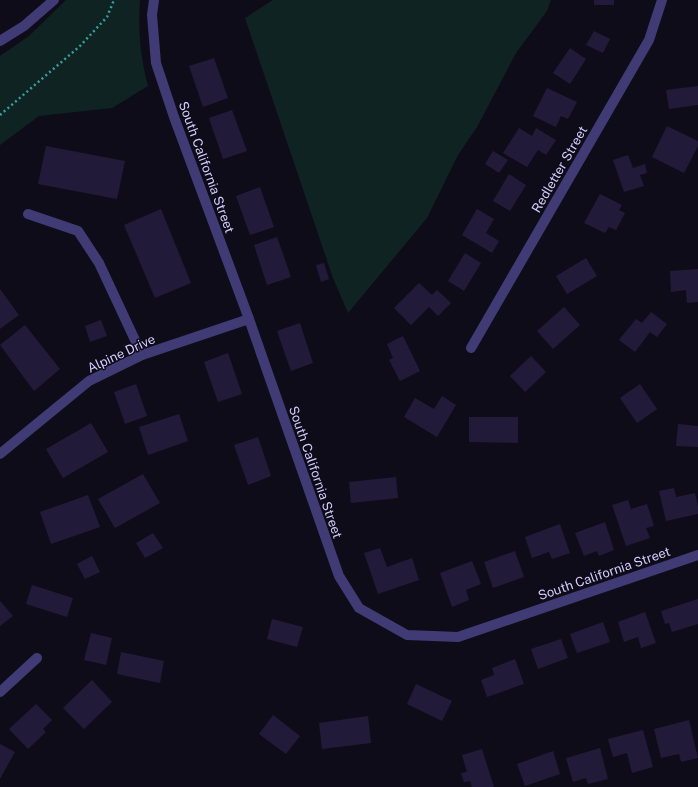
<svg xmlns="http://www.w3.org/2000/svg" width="698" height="787" font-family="'Public Sans',sans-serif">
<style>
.green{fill:#102323}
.building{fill:#221a39}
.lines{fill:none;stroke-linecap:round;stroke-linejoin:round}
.path{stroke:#37a19f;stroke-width:2.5;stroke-dasharray:2 3;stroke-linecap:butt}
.minor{stroke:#403b75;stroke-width:10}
.labels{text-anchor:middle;stroke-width:3;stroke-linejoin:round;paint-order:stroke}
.street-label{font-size:13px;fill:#d2cafa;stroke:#0f0c1a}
</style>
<rect width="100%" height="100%" fill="#0f0c1a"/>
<g class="green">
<path d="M66 0H140C138 32 140 55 148 86L112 108 39 116 0 145V56L29 36Z"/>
<path d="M273 0H551L547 11 516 53 477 127 458 155 427 218 348 313 333 278 245 18Z"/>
</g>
<g class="building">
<rect x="594" y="0" width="20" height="5"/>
<path d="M594 31 610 39 603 53 586 45Z"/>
<path d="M570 48 586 59 570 84 553 73Z"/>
<path d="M214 58 228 98 203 107 189 66Z"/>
<path d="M698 86V105L669 109 666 90Z"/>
<path d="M547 88 577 102 568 119 561 116 556 127 533 116Z"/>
<path d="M232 110 247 151 223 159 209 118Z"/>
<path d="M667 126 698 141V146L684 173 652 157Z"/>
<path d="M519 128 532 136 536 128 556 140 546 155 538 150 527 167 503 153Z"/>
<path d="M46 146 125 161 117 199 38 184Z"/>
<path d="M493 151 508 160 499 173 485 164Z"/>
<path d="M628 155 633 168 645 164 647 173 640 175 644 186 624 192 613 160Z"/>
<path d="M509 174 526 185 510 211 493 201Z"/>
<path d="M260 187 274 227 250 235 236 196Z"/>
<path d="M600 194 622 205 619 210 625 213 616 230 609 227 605 233 584 223Z"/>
<path d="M161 209 191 283 155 298 124 225Z"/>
<path d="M477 209 494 219 486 233 499 241 492 253 462 235Z"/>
<path d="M277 237 291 277 267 285 254 245Z"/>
<path d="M465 253 481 263 464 291 448 281Z"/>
<path d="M586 258 597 276 567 294 556 276Z"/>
<path d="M324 263 329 279 321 282 316 265Z"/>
<path d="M698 269V302L687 303 686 290 671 292 670 271Z"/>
<path d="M419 283 432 295 437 290 451 303 438 316 429 307 411 325 394 308Z"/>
<path d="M0 289 19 315 0 329Z"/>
<path d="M564 307 580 325 553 349 537 331Z"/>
<path d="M651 312 667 324 657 337 650 332 635 352 619 340 636 319 642 323Z"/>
<path d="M101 320 107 336 90 342 85 326Z"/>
<path d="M300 323 313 363 291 371 277 331Z"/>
<path d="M25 325 60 369 34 391 0 345Z"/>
<path d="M403 336 420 371 400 381 389 360 393 358 387 344Z"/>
<path d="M228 353 242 394 218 402 204 362Z"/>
<path d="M531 356 546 372 525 392 510 376Z"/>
<path d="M136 384 147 416 125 424 114 392Z"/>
<path d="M640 384 657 409 637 423 620 398Z"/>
<path d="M442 396 456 405 437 437 404 417 415 398 434 409Z"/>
<path d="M179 414 188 441 148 455 139 427Z"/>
<path d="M469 417H518V443L469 442Z"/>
<path d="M91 423 108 452 63 478 46 449Z"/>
<path d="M678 424 698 426V447L676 446Z"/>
<path d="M258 437 271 476 248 485 234 445Z"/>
<path d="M143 474 160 503 115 528 98 499Z"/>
<path d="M396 477 398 498 351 503 349 482Z"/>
<path d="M674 488 676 497 695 493 698 506V514L666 521 659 491Z"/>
<path d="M88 495 100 527 51 544 40 512Z"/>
<path d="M628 500 631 509 647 504 654 526 646 528 650 538 626 546 612 505Z"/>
<path d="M605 522 614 550 599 556 597 551 584 556 575 533Z"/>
<path d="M560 524 570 553 552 559 549 552 532 558 525 537Z"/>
<path d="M153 533 163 548 145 558 136 543Z"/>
<path d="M380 548 387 567 412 558 419 580 378 594 364 553Z"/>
<path d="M515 551 524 577 493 588 484 562Z"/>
<path d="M92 556 100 572 85 579 77 564Z"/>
<path d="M472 561 481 584 466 590 469 600 452 607 440 573Z"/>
<path d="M32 585 73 598 67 617 26 604Z"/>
<path d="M698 599V624L672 632 669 623 665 624 661 611Z"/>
<path d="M0 601 13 616 0 626Z"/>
<path d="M645 612 656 643 641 648 638 637 624 642 618 622Z"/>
<path d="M272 619 303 627 297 647 267 639Z"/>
<path d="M603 622 610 642 577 653 570 634Z"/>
<path d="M91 633 112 638 106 665 84 660Z"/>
<path d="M561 639 568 658 538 669 531 649Z"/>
<path d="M121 652 164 661 160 683 117 674Z"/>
<path d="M515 659 524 684 487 697 481 680 494 675 492 668Z"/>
<path d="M92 680 112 702 84 729 63 708Z"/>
<path d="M416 684 452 701 442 721 407 704Z"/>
<path d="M36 704 52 720 43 729 46 732 28 749 9 729Z"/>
<path d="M273 715 300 736 286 754 259 734Z"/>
<path d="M368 716 371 743 322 749 319 723Z"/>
<path d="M689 720 698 758 681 762 679 754 661 758 654 729Z"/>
<path d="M643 730 653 767 632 773 627 753 613 757 608 739Z"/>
<path d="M0 744 15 752 0 779Z"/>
<path d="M600 748 608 779 588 784 586 778 573 782 566 758Z"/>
<path d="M482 749 494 787H472L470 781 464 782 461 773 467 772 462 755Z"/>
<path d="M553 751 560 774 525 786 517 764Z"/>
</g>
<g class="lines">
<path class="path" d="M0 115 80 46 107 17 114 0"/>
<g class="minor">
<path d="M154 0 152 15 156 63 174 117 249 319 339 576 359 608 407 635 458 637 698 555"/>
<path d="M0 41 24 26 54 0"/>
<path d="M28 214 78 231 99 263 142 355"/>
<path d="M471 348 649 40 662 0"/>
<path d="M0 454 89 381 142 355 249 319"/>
<path d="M0 692 37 658"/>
</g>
</g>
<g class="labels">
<g class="street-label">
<text transform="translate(207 167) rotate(70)" y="5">South California Street</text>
<text transform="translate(559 169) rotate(-60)" y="5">Redletter Street</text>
<text transform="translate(121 353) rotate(-25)" y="5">Alpine Drive</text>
<text transform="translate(316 472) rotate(71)" y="5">South California Street</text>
<text transform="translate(604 573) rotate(-19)" y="5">South California Street</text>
</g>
</g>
</svg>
